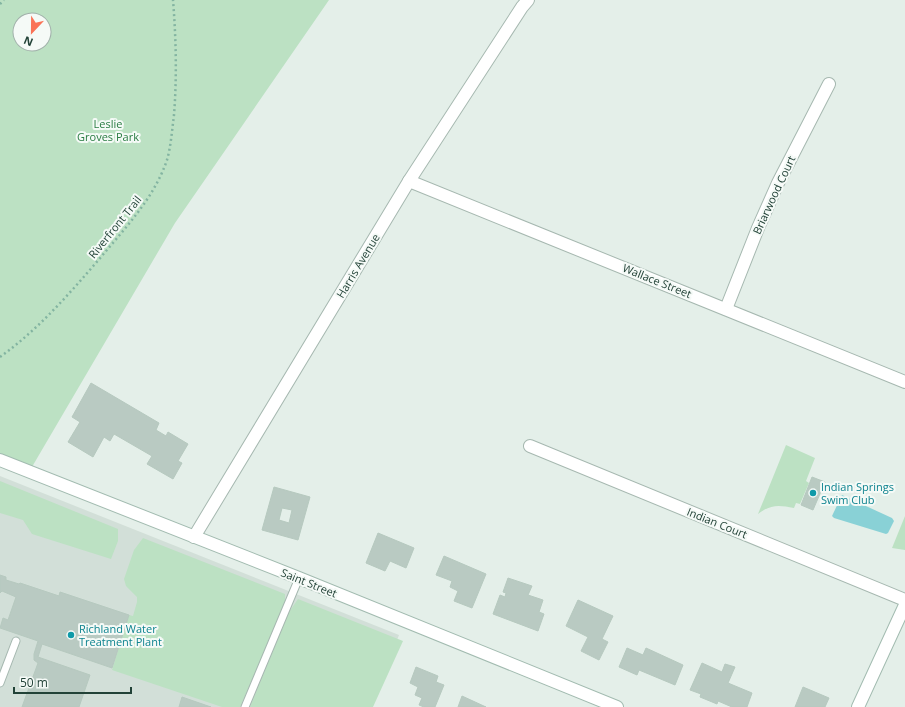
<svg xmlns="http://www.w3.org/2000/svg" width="905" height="707" font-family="'Open Sans',sans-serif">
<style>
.built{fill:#d2dfd8}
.green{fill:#bce1c3;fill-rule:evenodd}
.water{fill:#89d1d6}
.building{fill:#b9cac2;stroke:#b6c9bf;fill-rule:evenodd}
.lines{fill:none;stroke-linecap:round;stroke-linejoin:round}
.lane-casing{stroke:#a6b8b0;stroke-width:9}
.street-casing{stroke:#a6b8b0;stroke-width:14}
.secondary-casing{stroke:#a2bbb0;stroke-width:14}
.path{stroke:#83b4a1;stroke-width:2.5;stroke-dasharray:2 3;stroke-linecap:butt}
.lane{stroke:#fff;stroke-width:7}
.street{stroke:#fff;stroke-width:12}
.secondary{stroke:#fff;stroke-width:12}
.culture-dot{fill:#0f9aa8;stroke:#f5faf7;stroke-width:1.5}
.labels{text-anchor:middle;stroke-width:4;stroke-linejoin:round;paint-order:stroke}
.park-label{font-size:11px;fill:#297c42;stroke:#f5faf7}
.street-label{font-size:11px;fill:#224237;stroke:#f5faf7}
.culture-label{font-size:11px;fill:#0d838f;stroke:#f5faf7;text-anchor:start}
</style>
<rect width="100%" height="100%" fill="#e4efe9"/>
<path class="built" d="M0 476 399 635 370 707H0Z"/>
<g class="green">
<path d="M0 0H329L175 223 29 472 0 460ZM20 20H44V44H20Z"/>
<path d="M786 445 815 458 806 481 809 483 800 504 796 503 794 508C779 505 771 504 758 514Z"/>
<path d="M0 481 118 529V541L111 559 32 534 23 520 0 513Z"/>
<path d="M905 516V550L892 548Z"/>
<path d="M143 538 285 594V604L240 707H222L112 670 129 615 133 616 137 602V597L126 586 124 579 134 550Z"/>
<path d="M298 599 403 641 373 707H250L289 612Z"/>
</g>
<path class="water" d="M842 495 892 518 894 521 888 533 886 534 834 518 832 516Z"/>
<g class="building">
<path d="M91 383 159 423 156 430 166 436 168 432 188 444 178 461 182 463 173 479 147 464 152 456 114 434 110 441 104 437 93 457 68 442 80 422 72 417Z"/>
<path d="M812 477 825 482 813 510 801 505Z"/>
<path d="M274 487 310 497 298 540 262 530ZM282 508 292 510 289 523 279 520Z"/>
<path d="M378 533 414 548 406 568 390 561 385 571 366 563Z"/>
<path d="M444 556 486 574 472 608 454 601 458 591 450 587 452 581 436 575Z"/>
<path d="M0 575 6 577V580L19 584 20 583 59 596 60 592 129 615 112 668 42 644 38 657 90 675 79 707H22L38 663 34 660V654L38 641 0 628 3 618 8 620 16 597 2 591 0 593Z"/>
<path d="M508 578 532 586 528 595 543 600 539 612 544 614 538 631 493 614 500 595 505 597 506 593 503 592Z"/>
<path d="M578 600 613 616 602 639 608 642 599 660 581 651 588 637 566 626Z"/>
<path d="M627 648 643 655 646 648 683 665 675 685 639 670 637 675 619 667Z"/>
<path d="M702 663 722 672 725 664 735 667 728 683 752 693 747 707H732L718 701 717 704 700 697 701 694 690 690Z"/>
<path d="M416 667 438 676 436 682 444 685 435 707H424L419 705 422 698 415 695 418 687 410 683Z"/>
<path d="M803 687 829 698 825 707H795Z"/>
<path d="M462 696 486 707H458Z"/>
<path d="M182 697 211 707H179Z"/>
</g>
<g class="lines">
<g class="lane-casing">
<g id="lane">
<path d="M0 683 16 641"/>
<path d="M245 707 299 578"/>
</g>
</g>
<g class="street-casing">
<g id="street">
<path d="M409 181 905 382"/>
<path d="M726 309 758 228 778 183 829 84"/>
<path d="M530 446 905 600"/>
<path d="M194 537 409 181 522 7 528 0"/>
</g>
</g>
<g class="secondary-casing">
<g id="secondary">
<path d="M0 460 299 578 617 707"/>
<path d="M858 707 905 605"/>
</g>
</g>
<g class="path">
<path d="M0 4 4 0"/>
<path d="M0 357C39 329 70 293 101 257 126 227 154 198 167 160 171 146 172 130 174 115 177 77 176 38 173 0"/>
</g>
<use href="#lane" class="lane"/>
<use href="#street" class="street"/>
<use href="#secondary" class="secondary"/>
</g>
<g class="culture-dot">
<circle cx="813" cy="493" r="4"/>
<circle cx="71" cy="635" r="4"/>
</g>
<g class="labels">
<g class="park-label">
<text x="108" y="128">Leslie<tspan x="108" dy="13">Groves Park</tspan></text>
</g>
<g class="street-label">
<text transform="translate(774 195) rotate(-65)" y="4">Briarwood Court</text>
<text transform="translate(115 227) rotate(-51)" y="4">Riverfront Trail</text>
<text transform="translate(358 266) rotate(-59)" y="4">Harris Avenue</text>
<text transform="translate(657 281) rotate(22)" y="4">Wallace Street</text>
<text transform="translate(717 523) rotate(22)" y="4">Indian Court</text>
<text transform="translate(309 583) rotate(22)" y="4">Saint Street</text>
</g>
<g class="culture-label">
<text x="821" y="491">Indian Springs<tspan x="821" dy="13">Swim Club</tspan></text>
<text x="79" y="633">Richland Water<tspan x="79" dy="13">Treatment Plant</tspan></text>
</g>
</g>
<g transform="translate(32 32) rotate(202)"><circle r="19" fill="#f5faf7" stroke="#a1b0aa"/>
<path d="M0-3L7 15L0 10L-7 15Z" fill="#fa7256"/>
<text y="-6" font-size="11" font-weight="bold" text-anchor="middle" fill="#224237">N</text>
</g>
<path d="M14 687v6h117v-6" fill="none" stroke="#224237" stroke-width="2"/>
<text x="20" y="687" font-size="12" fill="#224237" stroke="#f5faf7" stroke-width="3" paint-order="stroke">50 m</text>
</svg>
